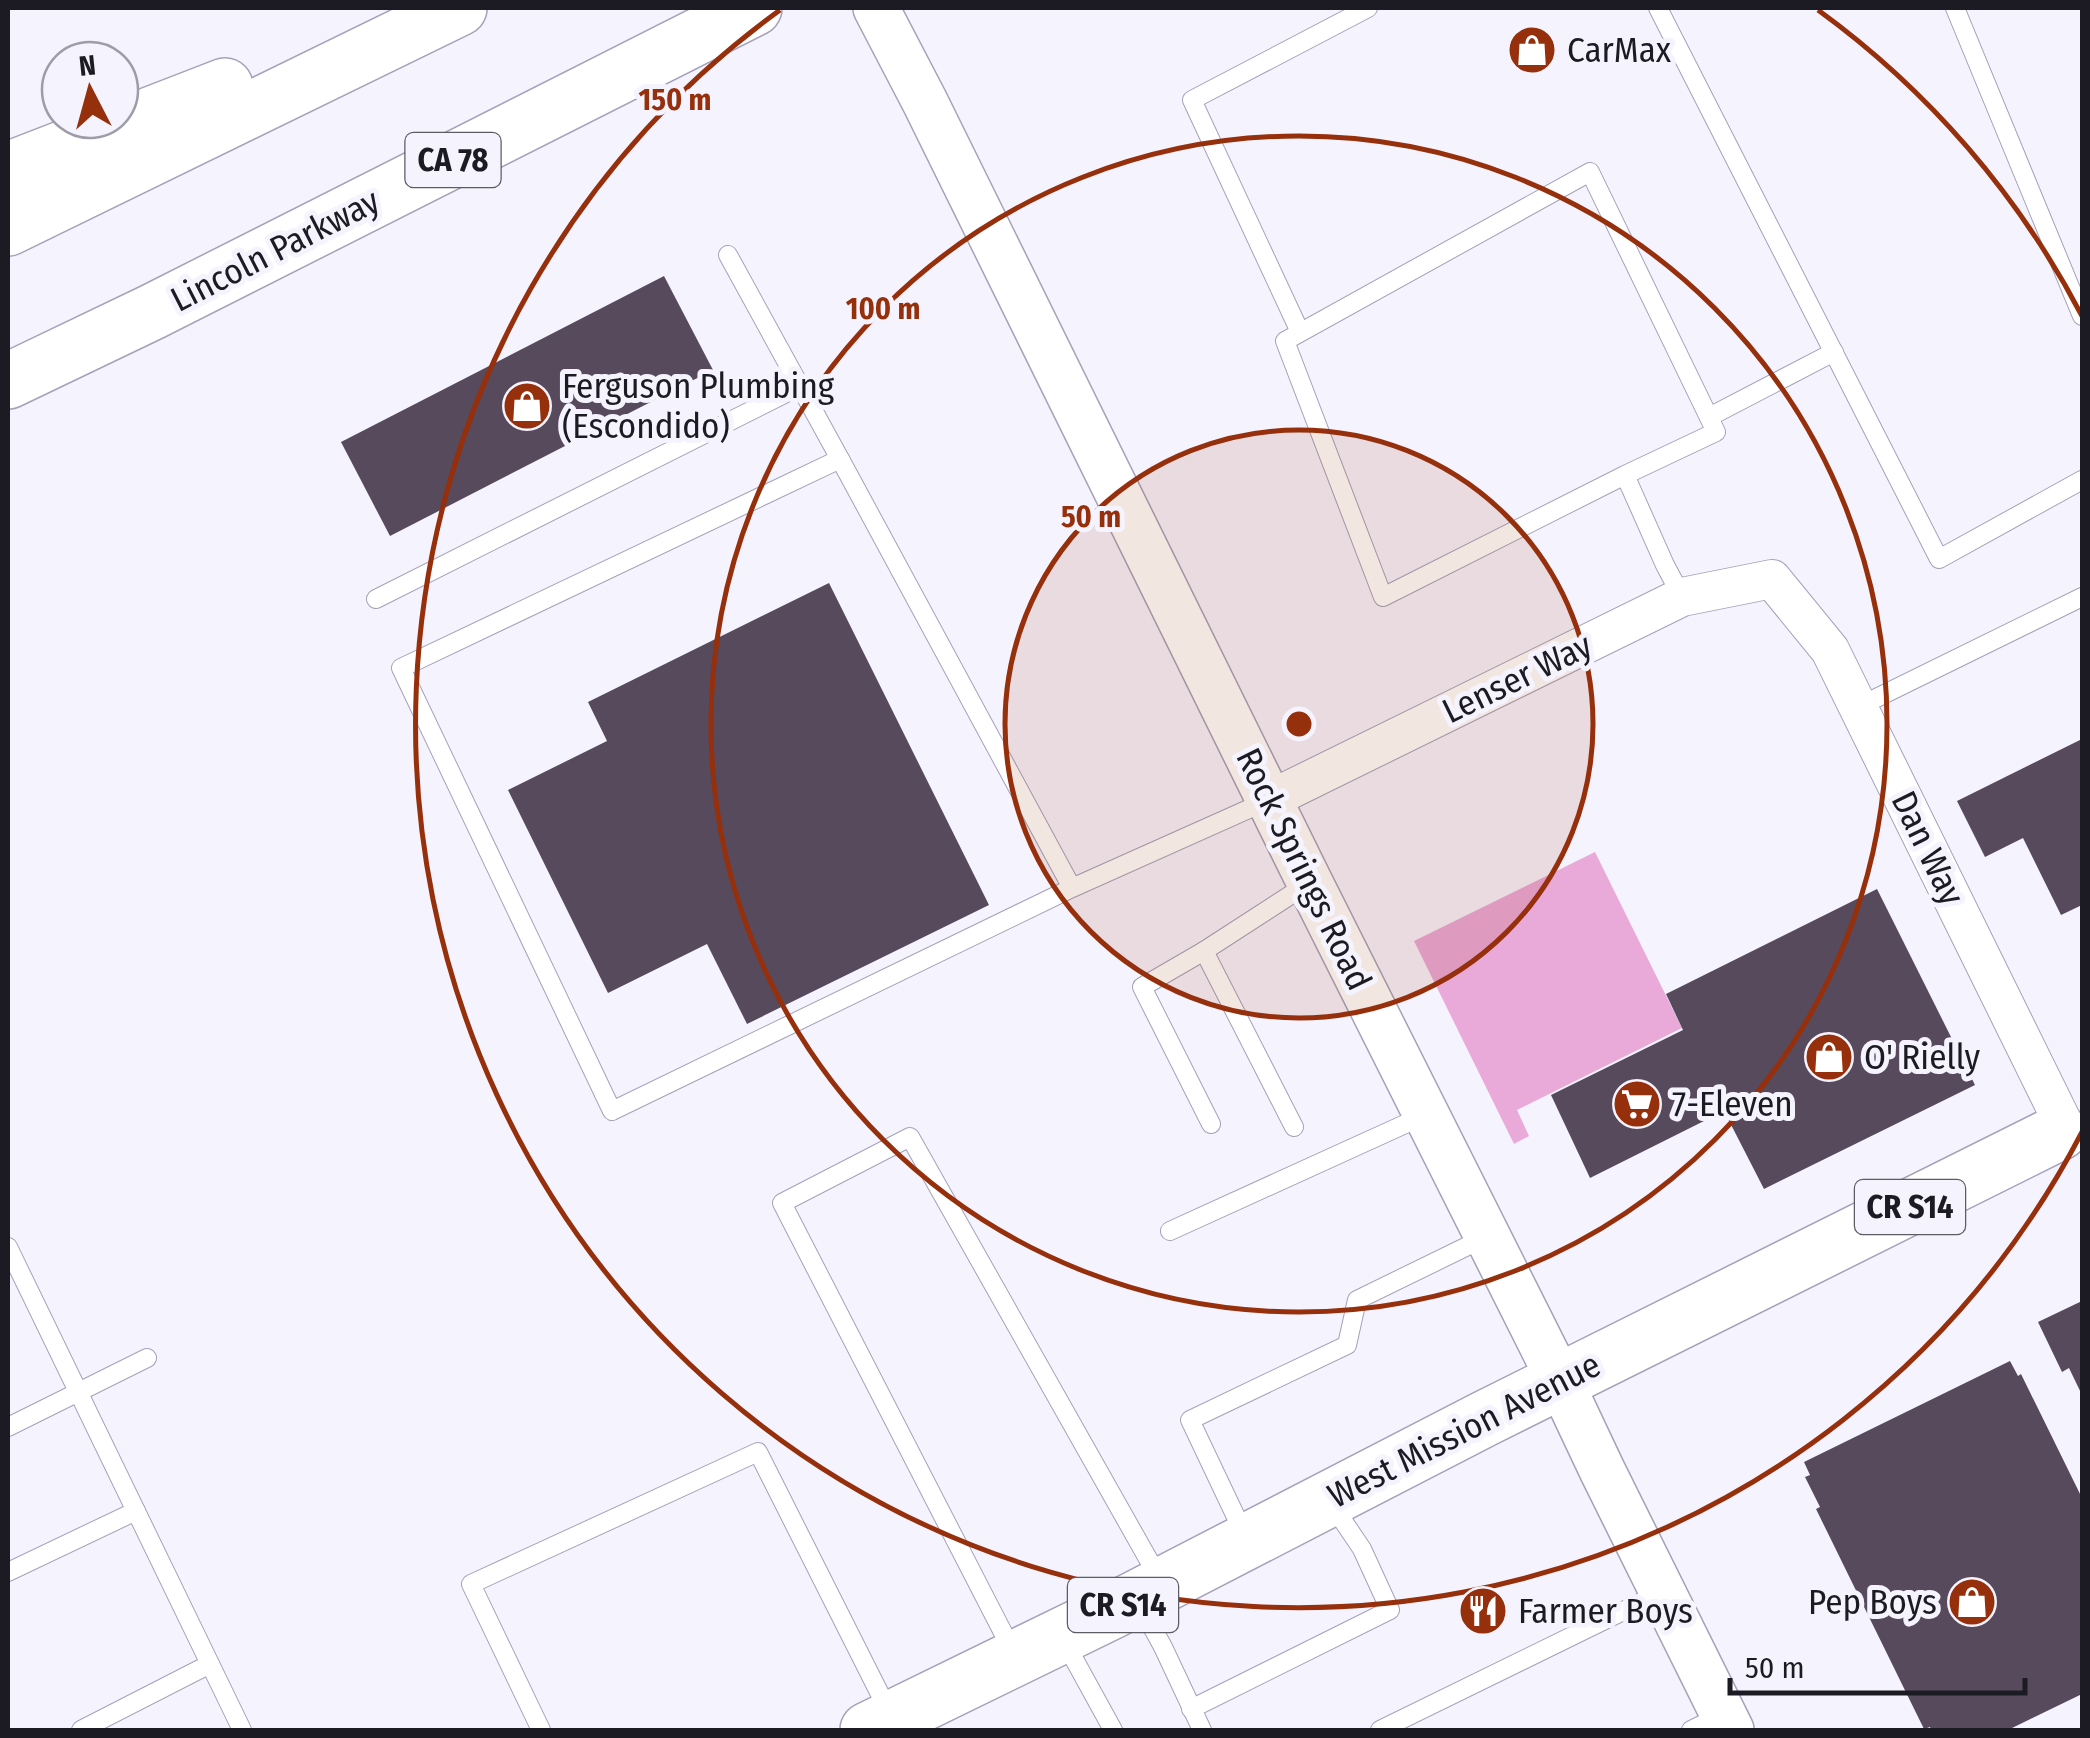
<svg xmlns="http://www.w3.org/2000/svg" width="2090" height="1738" font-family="'Fira Sans Condensed',sans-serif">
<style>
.green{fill:#e9a9d9}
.building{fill:#574a5d}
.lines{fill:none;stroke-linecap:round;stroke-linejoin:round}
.service-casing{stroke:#a5a1b9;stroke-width:20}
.minor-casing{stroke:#a5a1b9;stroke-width:40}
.tertiary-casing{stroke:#a5a1b9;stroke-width:48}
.primary-casing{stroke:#a5a1b9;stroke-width:58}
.motorway-casing{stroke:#a5a1b9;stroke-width:58}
.service{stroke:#fff;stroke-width:18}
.minor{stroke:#fff;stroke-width:38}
.tertiary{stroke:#fff;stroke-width:45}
.primary{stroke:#fff;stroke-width:55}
.motorway{stroke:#fff;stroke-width:55}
.ring{fill:none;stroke:#962f0b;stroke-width:5}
.labels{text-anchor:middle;stroke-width:10;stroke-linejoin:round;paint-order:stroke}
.shield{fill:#f5f3fd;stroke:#5d5b64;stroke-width:2.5}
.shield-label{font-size:32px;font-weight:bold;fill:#1c1a23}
.poi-label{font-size:35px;fill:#1c1a23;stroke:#f5f3fd;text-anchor:start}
.street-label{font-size:35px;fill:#1c1a23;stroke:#f5f3fd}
.centre{fill:#962f0b;stroke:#f5f3fd;stroke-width:5}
.ring-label{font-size:30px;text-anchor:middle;font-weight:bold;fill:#962f0b;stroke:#f5f3fd;stroke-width:10;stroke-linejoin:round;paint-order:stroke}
</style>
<rect width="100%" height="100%" fill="#f5f3fd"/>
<path class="green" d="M1595 852 1682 1028 1517 1110 1529 1136 1514 1144 1414 941Z"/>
<g class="building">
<path d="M664 276 713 370 390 536 341 442Z"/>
<path d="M829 583 989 905 747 1024 707 944 608 993 508 790 607 741 588 702Z"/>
<path d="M2082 739V905L2061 915 2023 838 1985 857 1957 801Z"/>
<path d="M1877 889 1975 1085 1764 1189 1724 1111 1590 1178 1551 1095 1683 1030 1666 994Z"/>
<path d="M2082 1301V1395L2069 1368 2062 1372 2038 1322Z"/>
<path d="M2010 1361 2018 1376 2021 1374 2082 1498V1694L2008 1730H1931L1930 1727 1924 1729 1816 1509 1820 1507 1805 1477 1810 1475 1804 1462Z"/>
</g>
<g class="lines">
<g class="service-casing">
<g id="service">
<path d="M1658 8 1939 559 2082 480"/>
<path d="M1955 8 2082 316"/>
<path d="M728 255 840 459"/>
<path d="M1300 332 1192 100 1368 8"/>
<path d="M1709 417 1834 352"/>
<path d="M1625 475 1383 597 1285 341 1590 172 1716 432 1625 475 1665 565 1682 597"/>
<path d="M376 599 800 386"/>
<path d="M1858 707 2082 597"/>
<path d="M1072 888 840 459 401 668 612 1111 1072 888 1269 800"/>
<path d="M1204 951 1294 1127"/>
<path d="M1211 1124 1142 987 1204 951 1309 883"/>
<path d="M1170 1231 1425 1115"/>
<path d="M8 1247 242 1730"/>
<path d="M8 1427 147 1358"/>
<path d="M1246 1538 1190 1420 1347 1345 1357 1300 1486 1237"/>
<path d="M8 1572 136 1511"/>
<path d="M1139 1603 1163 1647 1202 1730"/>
<path d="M1063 1639 1113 1730"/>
<path d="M1014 1654 782 1203 910 1137 1160 1580"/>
<path d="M1191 1709 1390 1610 1362 1549 1331 1503"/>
<path d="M81 1730 210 1664"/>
<path d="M541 1730 471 1584 758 1452 889 1712"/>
<path d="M1380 1730 1662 1592"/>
<path d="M1691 1730 1722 1715"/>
</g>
</g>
<g class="minor-casing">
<path id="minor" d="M1269 800 1682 597 1772 579 1830 650 2066 1129"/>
</g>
<g class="tertiary-casing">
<path id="tertiary" d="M876 8 925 102 1310 883 1560 1381 1602 1470 1731 1730"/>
</g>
<g class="primary-casing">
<path id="primary" d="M868 1730 1110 1612 1484 1419 2060 1132"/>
</g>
<g class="motorway-casing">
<g id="motorway">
<path d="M8 170 225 86"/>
<path d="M8 228 459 8"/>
<path d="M8 381 152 312 754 8"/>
</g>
</g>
<use href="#service" class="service"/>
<use href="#minor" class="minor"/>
<use href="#tertiary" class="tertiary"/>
<use href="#primary" class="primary"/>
<use href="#motorway" class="motorway"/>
</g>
<circle cx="1299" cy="724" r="294" fill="#962f0b" fill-opacity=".12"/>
<g class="ring">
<circle cx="1299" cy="724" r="294"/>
<circle cx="1299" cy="724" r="588"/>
<path d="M2082 1132A883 883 0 1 1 780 10M1818 10A883 883 0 0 1 2082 316"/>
</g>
<defs>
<g id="shop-disc" transform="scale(2.5)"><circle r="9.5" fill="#962f0b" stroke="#f5f3fd"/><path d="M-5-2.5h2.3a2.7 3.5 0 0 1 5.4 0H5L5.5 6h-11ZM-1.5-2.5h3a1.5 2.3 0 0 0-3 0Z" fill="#fff"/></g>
<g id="supermarket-disc" transform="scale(2.5)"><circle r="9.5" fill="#962f0b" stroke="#f5f3fd"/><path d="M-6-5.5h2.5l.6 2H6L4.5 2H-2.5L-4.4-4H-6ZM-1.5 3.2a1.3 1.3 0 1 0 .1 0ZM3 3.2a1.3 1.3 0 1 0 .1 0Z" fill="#fff"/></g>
<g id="restaurant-disc" transform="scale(2.5)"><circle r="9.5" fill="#962f0b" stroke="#f5f3fd"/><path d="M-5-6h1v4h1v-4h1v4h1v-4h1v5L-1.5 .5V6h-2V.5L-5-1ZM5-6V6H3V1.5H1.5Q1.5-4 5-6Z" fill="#fff"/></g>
</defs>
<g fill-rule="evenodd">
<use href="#shop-disc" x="1532" y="50"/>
<use href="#shop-disc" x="527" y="406"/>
<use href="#shop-disc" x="1829" y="1057"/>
<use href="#supermarket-disc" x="1637" y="1104"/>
<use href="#shop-disc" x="1972" y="1602"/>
<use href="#restaurant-disc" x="1483" y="1611"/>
</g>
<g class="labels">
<g class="shield">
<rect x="405.5" y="133" width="95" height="54" rx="8"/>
<rect x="1855" y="1180" width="110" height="54" rx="8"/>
<rect x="1068" y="1578" width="110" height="54" rx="8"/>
</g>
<g class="shield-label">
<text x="453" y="171">CA 78</text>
<text x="1910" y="1218">CR S14</text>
<text x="1123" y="1616">CR S14</text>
</g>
<g class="poi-label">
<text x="1567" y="62">CarMax</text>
<text x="562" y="398">Ferguson Plumbing<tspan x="562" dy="40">(Escondido)</tspan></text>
<text x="1864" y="1069">O' Rielly</text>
<text x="1672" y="1116">7-Eleven</text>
<text x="1937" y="1614" text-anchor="end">Pep Boys</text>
<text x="1518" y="1623">Farmer Boys</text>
</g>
<g class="street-label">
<text transform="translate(275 250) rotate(-27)" y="12">Lincoln Parkway</text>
<text transform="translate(1517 678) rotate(-26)" y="12">Lenser Way</text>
<text transform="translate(1928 848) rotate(64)" y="12">Dan Way</text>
<text transform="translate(1304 869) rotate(64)" y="12">Rock Springs Road</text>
<text transform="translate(1464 1430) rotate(-27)" y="12">West Mission Avenue</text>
</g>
</g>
<circle cx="1299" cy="724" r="15" class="centre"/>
<g class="ring-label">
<text x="675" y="110">150 m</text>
<text x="883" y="319">100 m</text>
<text x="1091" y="527">50 m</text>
</g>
<rect width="2090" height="1738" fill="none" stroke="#1c1a23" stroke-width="20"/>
<g transform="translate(90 90) rotate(354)"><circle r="48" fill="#f5f3fd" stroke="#9e9ca6" stroke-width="2.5"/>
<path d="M0-8L18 38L0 25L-18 38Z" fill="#962f0b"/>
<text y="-15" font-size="28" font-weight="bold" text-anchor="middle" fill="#1c1a23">N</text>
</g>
<path d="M1730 1678v15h295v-15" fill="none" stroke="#1c1a23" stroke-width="5"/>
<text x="1745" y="1678" font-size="30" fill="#1c1a23" stroke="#f5f3fd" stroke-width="8" paint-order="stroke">50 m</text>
</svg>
